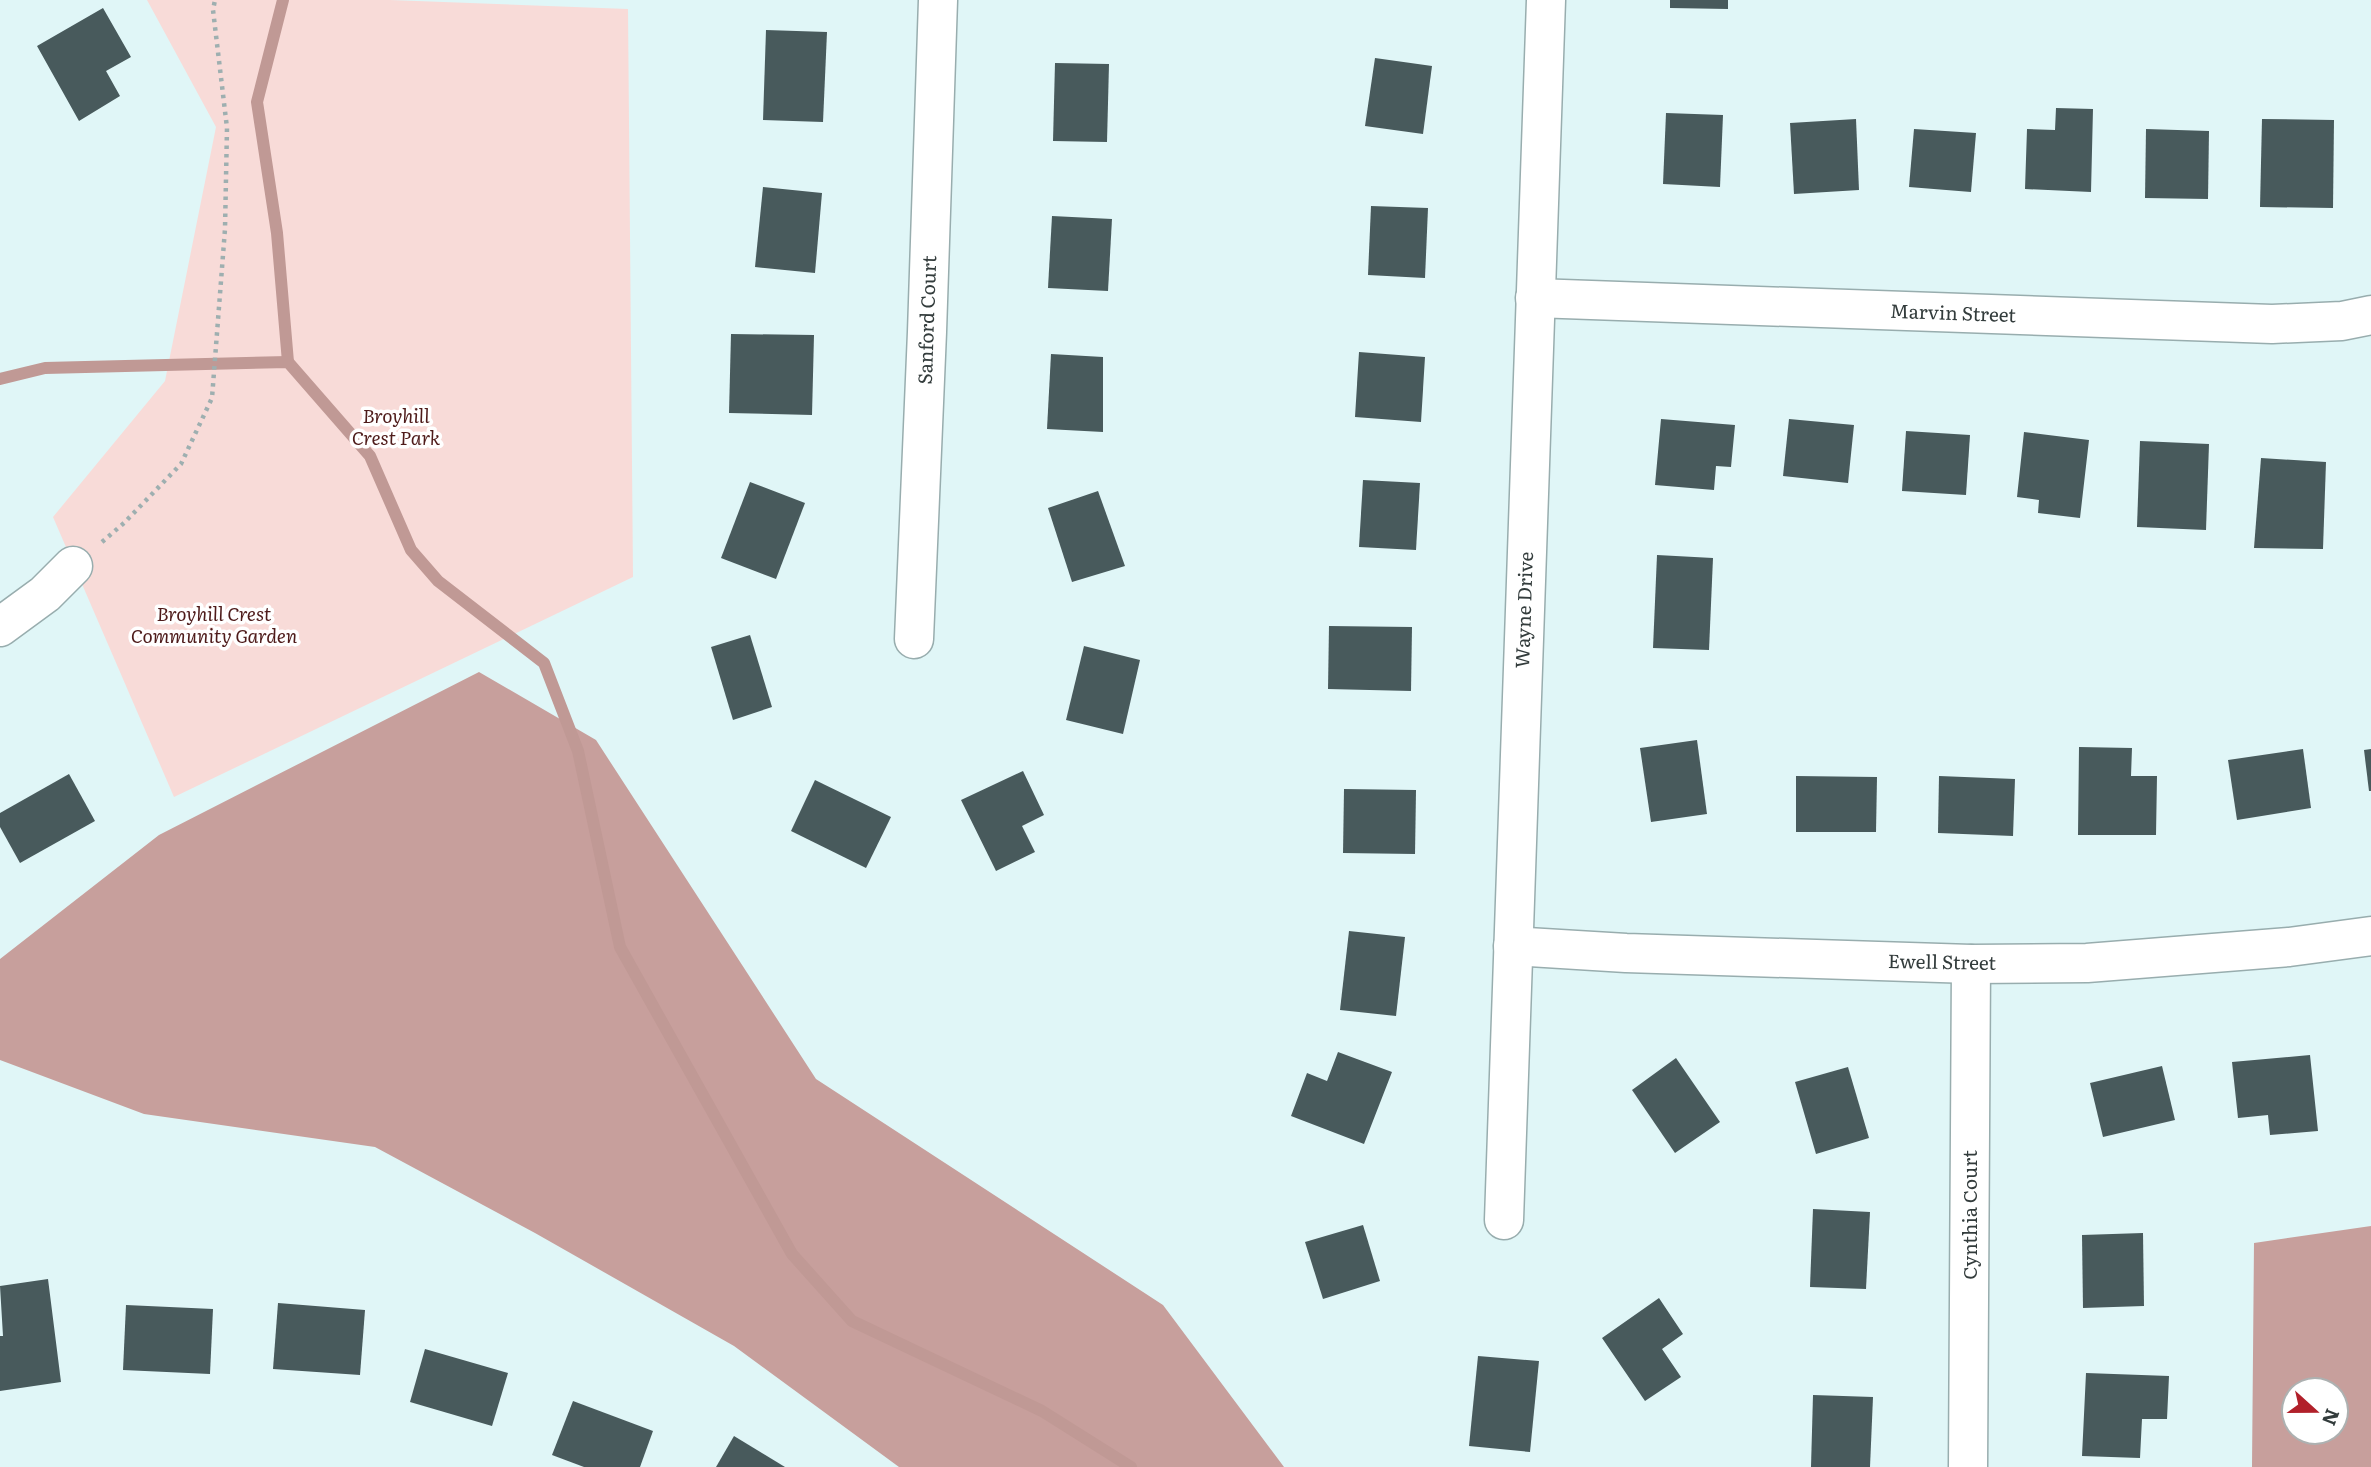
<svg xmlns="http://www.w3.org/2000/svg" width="2371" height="1467" font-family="Literata,serif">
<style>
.green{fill:#f8dbd8}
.forest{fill:#c79f9c;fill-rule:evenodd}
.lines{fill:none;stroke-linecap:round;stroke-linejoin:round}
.stream{stroke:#c09995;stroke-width:12}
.building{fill:#485a5c}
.street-casing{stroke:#98adae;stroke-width:41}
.path{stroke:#9eafb0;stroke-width:4.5;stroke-dasharray:3.5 5;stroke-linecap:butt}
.street{stroke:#fff;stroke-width:38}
.labels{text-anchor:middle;stroke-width:7;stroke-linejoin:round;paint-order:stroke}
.street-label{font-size:19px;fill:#333c3c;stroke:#fff}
.park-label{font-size:19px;font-style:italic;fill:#4e1b1a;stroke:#fff}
</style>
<rect width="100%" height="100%" fill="#e0f6f7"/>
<path class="green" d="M147 0H390L628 9 633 577 174 797 53 517 165 381 216 127Z"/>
<g class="forest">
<path d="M479 672 596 740 816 1079 1163 1305 1284 1467H899L734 1346 535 1233 375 1147 144 1114 0 1060V959L159 835Z"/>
<path d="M2371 1226V1467H2252L2254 1243ZM2336 1390V1432H2294V1390Z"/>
</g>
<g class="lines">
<g class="stream">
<path d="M283 0 257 102 277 233 288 362"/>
<path d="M0 379 45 368 288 362 370 456 411 550 438 581 544 663 578 751 620 947 792 1254 852 1321 1042 1411 1131 1467"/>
</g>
</g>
<g class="building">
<path d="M1670 0H1728V9L1670 8Z"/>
<path d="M103 8 131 57 106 71 120 96 79 121 37 46Z"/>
<path d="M766 30 827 32 823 122 763 120Z"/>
<path d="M1375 58 1432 66 1423 134 1365 126Z"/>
<path d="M1055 63 1109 64 1107 142 1053 141Z"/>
<path d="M2056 108 2093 109 2091 192 2025 189 2027 129 2055 130Z"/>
<path d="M1666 113 1723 115 1720 187 1663 184Z"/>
<path d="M1856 119 1859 190 1794 194 1790 123Z"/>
<path d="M2262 119 2334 120 2333 208 2260 207Z"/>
<path d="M1914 129 1976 133 1971 192 1909 187Z"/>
<path d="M2146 129 2209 131 2208 199 2145 198Z"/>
<path d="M763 187 822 193 815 273 755 267Z"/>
<path d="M1371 206 1428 208 1425 278 1368 275Z"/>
<path d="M1052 216 1112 219 1108 291 1048 288Z"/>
<path d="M731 334 814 335 812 415 729 413Z"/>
<path d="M1359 352 1425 357 1421 422 1355 417Z"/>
<path d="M1051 354 1103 357V432L1047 429Z"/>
<path d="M1661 419 1735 425 1731 467 1716 466 1714 490 1655 485Z"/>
<path d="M1789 419 1854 425 1848 483 1783 476Z"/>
<path d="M1906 431 1970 435 1966 495 1902 491Z"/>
<path d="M2024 432 2089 440 2080 518 2038 513 2039 500 2017 497Z"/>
<path d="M2140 441 2209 444 2206 530 2137 527Z"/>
<path d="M2261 458 2326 462 2323 549 2254 548Z"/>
<path d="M1363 480 1420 483 1416 550 1359 547Z"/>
<path d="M750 482 805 503 776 579 721 558Z"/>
<path d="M1098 491 1125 566 1072 582 1048 508Z"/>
<path d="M1657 555 1713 558 1709 650 1653 648Z"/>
<path d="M1329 626 1412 627 1411 691 1328 689Z"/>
<path d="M750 635 772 707 733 720 711 647Z"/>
<path d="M1084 646 1140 660 1123 734 1066 720Z"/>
<path d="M1697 740 1707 814 1651 822 1640 748Z"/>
<path d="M2079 747 2132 748 2131 776H2157L2156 835H2078Z"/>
<path d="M2303 749 2311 808 2237 820 2228 760Z"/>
<path d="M2371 749V791H2369L2364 750Z"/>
<path d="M1023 771 1044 815 1022 826 1035 852 996 871 961 800Z"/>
<path d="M69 774 95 821 20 863 0 827V813Z"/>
<path d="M1796 776 1877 777 1876 832H1796Z"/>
<path d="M1939 776 2015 779 2013 836 1938 833Z"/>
<path d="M815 780 891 817 866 868 791 831Z"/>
<path d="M1344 789 1416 790 1415 854 1343 853Z"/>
<path d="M1349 931 1405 937 1396 1016 1340 1010Z"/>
<path d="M1338 1052 1392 1072 1364 1144 1291 1116 1307 1073 1327 1081Z"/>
<path d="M2310 1055 2318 1131 2270 1135 2268 1115 2238 1118 2232 1062Z"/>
<path d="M1676 1058 1720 1122 1675 1153 1632 1090Z"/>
<path d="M2162 1066 2175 1120 2103 1137 2090 1083Z"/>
<path d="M1848 1067 1869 1138 1816 1154 1795 1082Z"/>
<path d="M1813 1209 1870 1212 1866 1289 1810 1287Z"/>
<path d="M1363 1225 1380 1281 1323 1299 1305 1242Z"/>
<path d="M2143 1233 2144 1306 2083 1308 2082 1235Z"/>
<path d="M48 1279 61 1382 0 1391V1336H3L0 1286Z"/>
<path d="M1659 1298 1683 1334 1662 1349 1681 1377 1645 1401 1602 1338Z"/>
<path d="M278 1303 365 1310 360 1375 273 1369Z"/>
<path d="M126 1305 213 1309 210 1374 123 1370Z"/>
<path d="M425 1349 508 1373 492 1426 410 1402Z"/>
<path d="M1478 1356 1539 1361 1530 1452 1469 1446Z"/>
<path d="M2086 1373 2169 1376 2167 1419H2142L2140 1458 2082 1456Z"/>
<path d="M1813 1395 1873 1397 1870 1467H1811Z"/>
<path d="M573 1401 653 1431 640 1467H584L552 1455Z"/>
<path d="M734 1436 785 1467H716Z"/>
</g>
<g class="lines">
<g class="street-casing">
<g id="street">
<path d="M1535 298 2272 324 2342 321 2371 315"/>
<path d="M0 627 45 594 73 566"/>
<path d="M914 639 927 332 938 0"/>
<path d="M1513 946 1626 953 1971 964 2087 963 2289 947 2371 936"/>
<path d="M1504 1220 1546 0"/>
<path d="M1968 1467 1971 964"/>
</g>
</g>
<path class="path" d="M102 542 124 523 181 464 212 398 225 229 227 128 213 10 215 0"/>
<use href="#street" class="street"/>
</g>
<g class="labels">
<g class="street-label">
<text transform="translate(1953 313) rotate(2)" y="7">Marvin Street</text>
<text transform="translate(927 320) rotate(-88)" y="7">Sanford Court</text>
<text transform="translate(1524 610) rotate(-88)" y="7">Wayne Drive</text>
<text transform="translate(1942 962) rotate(1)" y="7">Ewell Street</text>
<text transform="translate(1970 1215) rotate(-90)" y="7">Cynthia Court</text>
</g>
<g class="park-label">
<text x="396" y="423">Broyhill<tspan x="396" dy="22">Crest Park</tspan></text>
<text x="214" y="621">Broyhill Crest<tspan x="214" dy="22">Community Garden</tspan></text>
</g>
</g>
<g transform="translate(2315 1411) rotate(111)"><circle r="33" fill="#ffffff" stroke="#adb1b1" stroke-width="2"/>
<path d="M0-5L12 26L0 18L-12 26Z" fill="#b1202a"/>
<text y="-10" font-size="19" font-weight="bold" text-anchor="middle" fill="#333c3c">N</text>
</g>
</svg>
